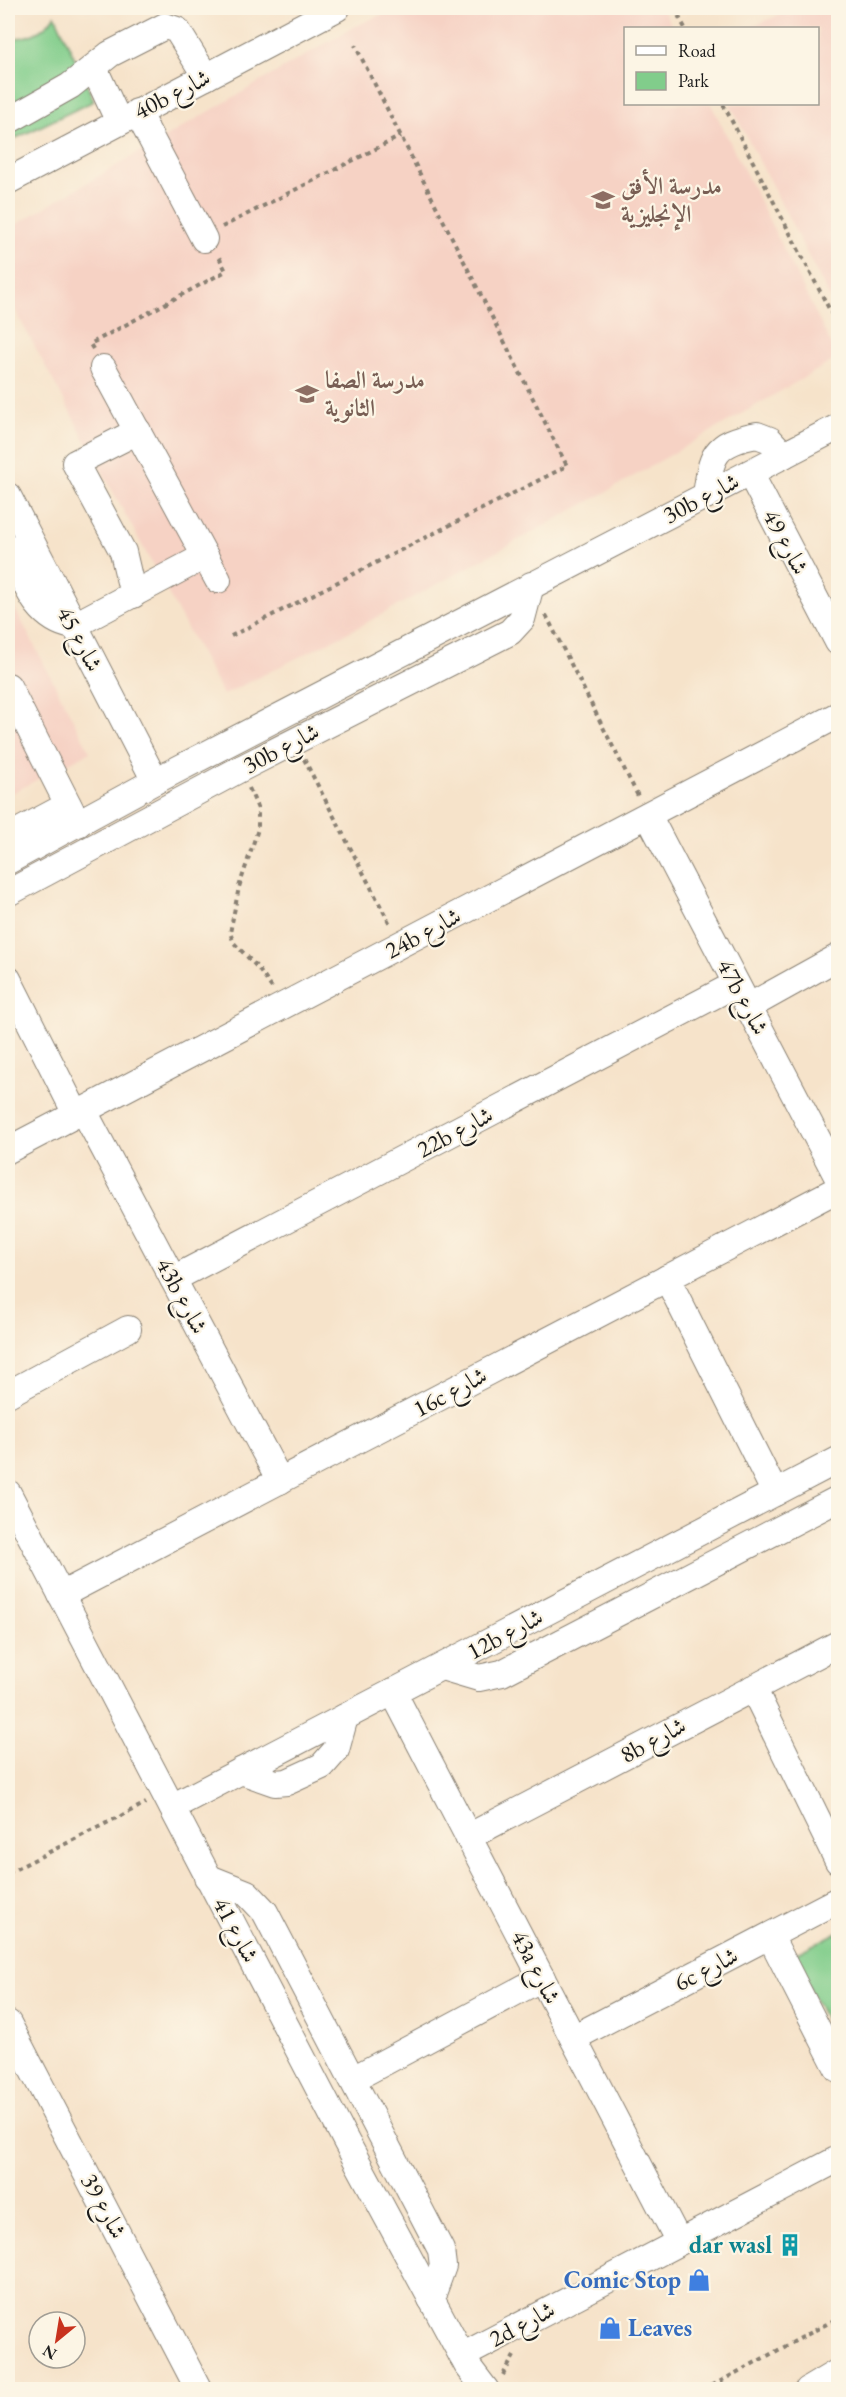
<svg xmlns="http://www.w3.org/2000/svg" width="846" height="2397" font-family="'EB Garamond',Amiri,serif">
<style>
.built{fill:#f6d2c4}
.green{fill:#81cd8b;stroke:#4e7454;stroke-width:1.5}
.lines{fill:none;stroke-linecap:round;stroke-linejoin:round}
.minor-casing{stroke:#898073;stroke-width:28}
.path{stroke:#898073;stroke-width:4;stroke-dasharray:4.5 4.5;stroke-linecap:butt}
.minor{stroke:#fff;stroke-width:26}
.labels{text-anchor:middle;stroke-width:4.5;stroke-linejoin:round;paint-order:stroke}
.street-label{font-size:24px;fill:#1c1c1c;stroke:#fcf5e5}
.education-label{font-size:24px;font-weight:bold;fill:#785e54;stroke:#fcf5e5;text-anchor:start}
.culture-label{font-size:24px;font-weight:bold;fill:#0d838f;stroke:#fcf5e5;text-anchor:end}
.shop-label{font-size:24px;font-weight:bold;fill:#366cbe;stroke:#fcf5e5;text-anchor:end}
</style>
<rect width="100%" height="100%" fill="#fcf5e5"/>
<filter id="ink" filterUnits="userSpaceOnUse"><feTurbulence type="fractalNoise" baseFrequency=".0167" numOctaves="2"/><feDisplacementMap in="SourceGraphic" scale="12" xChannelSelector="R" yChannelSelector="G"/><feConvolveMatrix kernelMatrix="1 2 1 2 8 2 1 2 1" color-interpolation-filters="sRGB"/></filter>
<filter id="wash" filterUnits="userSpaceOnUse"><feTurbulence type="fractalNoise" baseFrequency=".008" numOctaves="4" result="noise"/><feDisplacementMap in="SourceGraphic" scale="24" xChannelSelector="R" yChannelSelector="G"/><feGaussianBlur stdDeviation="1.35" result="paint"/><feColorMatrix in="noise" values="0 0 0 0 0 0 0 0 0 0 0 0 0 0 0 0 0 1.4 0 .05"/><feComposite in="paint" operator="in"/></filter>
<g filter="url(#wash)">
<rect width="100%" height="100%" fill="#f6e3ca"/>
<g class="built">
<path d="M396 8H662L673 28H626V104H711L838 358 608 491 353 630 223 695 8 297V229L352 28Z"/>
<path d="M795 8H838V314L730 104H818V28H749Z"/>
<path d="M8 595 90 752 8 795Z"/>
</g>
<g class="green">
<path d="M55 15 94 101 8 142V40C28 37 43 34 55 15Z"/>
<path d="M838 1932V2045L793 1955Z"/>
</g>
</g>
<g filter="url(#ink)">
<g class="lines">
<g class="minor-casing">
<g id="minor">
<path d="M94 68 119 122"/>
<path d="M137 112 204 239"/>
<path d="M8 121 70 86 110 54 165 26 177 30 206 77"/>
<path d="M8 181 337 8"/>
<path d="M103 368 218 580"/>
<path d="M750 473 838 642"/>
<path d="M8 496 155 781"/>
<path d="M706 496C711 456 713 443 757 435L770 440 784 455"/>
<path d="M8 547C24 579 34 619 73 626L205 556"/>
<path d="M133 595 123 552 75 463 138 431"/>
<path d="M8 686 78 824"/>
<path d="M648 815 838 1178"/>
<path d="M8 837 68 805"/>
<path d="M8 861 155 781 838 427"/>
<path d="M8 893 242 768 510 632 522 619 531 585"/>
<path d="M8 979 76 1114"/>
<path d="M748 1007 838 957"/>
<path d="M84 1111 280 1481"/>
<path d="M8 1150 838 715"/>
<path d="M667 1278 775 1493"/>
<path d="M173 1279 736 984"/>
<path d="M8 1394 128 1329"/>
<path d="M8 1493 347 2143 467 2365 486 2390"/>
<path d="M61 1595 838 1189"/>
<path d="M442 1667 479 1678 502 1673 838 1499"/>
<path d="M753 1688 838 1861"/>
<path d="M393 1692 679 2242"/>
<path d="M241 1771 275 1783 287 1782 322 1766 336 1750 345 1717"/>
<path d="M172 1807 838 1460"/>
<path d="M468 1837 838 1644"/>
<path d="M207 1877 247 1893 265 1912 441 2250 443 2266 431 2299"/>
<path d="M770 1936 838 2069"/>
<path d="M8 2023 199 2390"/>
<path d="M573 2038 838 1900"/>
<path d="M353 2079 542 1978"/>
<path d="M462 2356 838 2159"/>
<path d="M808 2390 838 2372"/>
</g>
</g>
<g class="path">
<path d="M674 8 685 28"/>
<path d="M723 104 838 326"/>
<path d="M222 227 401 136"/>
<path d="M93 349 90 344 226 271 218 255"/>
<path d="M546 615 638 796"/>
<path d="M231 636 567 466 355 45"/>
<path d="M304 759 391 926"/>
<path d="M249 788 258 809V829L239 887 230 933 234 943 257 967 272 988"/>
<path d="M8 1873 146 1803"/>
<path d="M503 2375 514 2356"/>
<path d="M704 2390 838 2318"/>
</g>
<use href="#minor" class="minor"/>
</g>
</g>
<defs>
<g id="school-bare" transform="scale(1.8)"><path d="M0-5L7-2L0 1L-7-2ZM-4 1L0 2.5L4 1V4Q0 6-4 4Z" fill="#8d6e63" stroke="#fcf5e5" stroke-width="2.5" paint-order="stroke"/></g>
<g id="building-bare" transform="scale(1.8)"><path d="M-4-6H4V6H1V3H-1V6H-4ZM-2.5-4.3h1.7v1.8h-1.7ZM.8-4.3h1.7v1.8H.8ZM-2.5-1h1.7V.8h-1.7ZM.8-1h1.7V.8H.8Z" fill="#0f9aa8" stroke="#fcf5e5" stroke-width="2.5" paint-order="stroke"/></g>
<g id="shop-bare" transform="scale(1.8)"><path d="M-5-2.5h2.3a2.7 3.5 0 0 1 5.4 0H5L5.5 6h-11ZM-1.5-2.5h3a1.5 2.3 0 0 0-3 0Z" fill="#3f7fe0" stroke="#fcf5e5" stroke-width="2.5" paint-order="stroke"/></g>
</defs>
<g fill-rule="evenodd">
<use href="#school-bare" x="603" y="200"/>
<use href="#school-bare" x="307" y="394"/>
<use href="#building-bare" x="790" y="2245"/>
<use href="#shop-bare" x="699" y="2280"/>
<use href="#shop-bare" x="610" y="2328"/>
</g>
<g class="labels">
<g class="street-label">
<text transform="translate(172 94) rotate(-27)" y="8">40b شارع</text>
<text transform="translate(701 498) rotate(-27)" y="8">30b شارع</text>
<text transform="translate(786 542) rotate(62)" y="8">شارع 49</text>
<text transform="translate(80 639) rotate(62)" y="8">شارع 45</text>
<text transform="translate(281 748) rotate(-27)" y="8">30b شارع</text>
<text transform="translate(423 933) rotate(-28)" y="8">24b شارع</text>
<text transform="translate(743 997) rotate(62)" y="8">47b شارع</text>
<text transform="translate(455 1132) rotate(-28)" y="8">22b شارع</text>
<text transform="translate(182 1296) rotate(62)" y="8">43b شارع</text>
<text transform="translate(450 1392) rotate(-28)" y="8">16c شارع</text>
<text transform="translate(505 1634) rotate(-28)" y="8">12b شارع</text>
<text transform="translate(653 1740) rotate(-28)" y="8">8b شارع</text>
<text transform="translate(236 1930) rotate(62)" y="8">شارع 41</text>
<text transform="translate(536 1967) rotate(63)" y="8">43a شارع</text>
<text transform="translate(706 1969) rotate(-27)" y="8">6c شارع</text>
<text transform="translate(104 2206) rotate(62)" y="8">شارع 39</text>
<text transform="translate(522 2324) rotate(-28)" y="8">2d شارع</text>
</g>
<g class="education-label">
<text x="621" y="194">مدرسة الأفق<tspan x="621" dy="28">الإنجليزية</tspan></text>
<text x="325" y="388">مدرسة الصفا<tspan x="325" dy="28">الثانوية</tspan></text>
</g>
<g class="culture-label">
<text x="772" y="2253">dar wasl</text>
</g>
<g class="shop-label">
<text x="681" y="2288">Comic Stop</text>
<text x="628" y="2336" text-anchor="start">Leaves</text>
</g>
</g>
<rect width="846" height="2397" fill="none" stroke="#fcf5e5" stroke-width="30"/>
<rect x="624" y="27" width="195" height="78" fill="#fcf5e5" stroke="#a29e95" stroke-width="1.5"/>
<rect x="636" y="46" width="30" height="9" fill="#ffffff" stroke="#a29e95" stroke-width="1.5"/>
<text x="678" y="57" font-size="18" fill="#1c1c1c">Road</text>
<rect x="636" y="72" width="30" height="18" fill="#81cd8b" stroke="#a29e95" stroke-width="1.5"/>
<text x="678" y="87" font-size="18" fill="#1c1c1c">Park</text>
<g transform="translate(57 2340) rotate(210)"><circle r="28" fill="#fcf5e5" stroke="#a29e95" stroke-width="1.5"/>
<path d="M0-4.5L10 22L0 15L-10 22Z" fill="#c8321e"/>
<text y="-9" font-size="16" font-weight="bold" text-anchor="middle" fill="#1c1c1c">N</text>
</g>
</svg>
